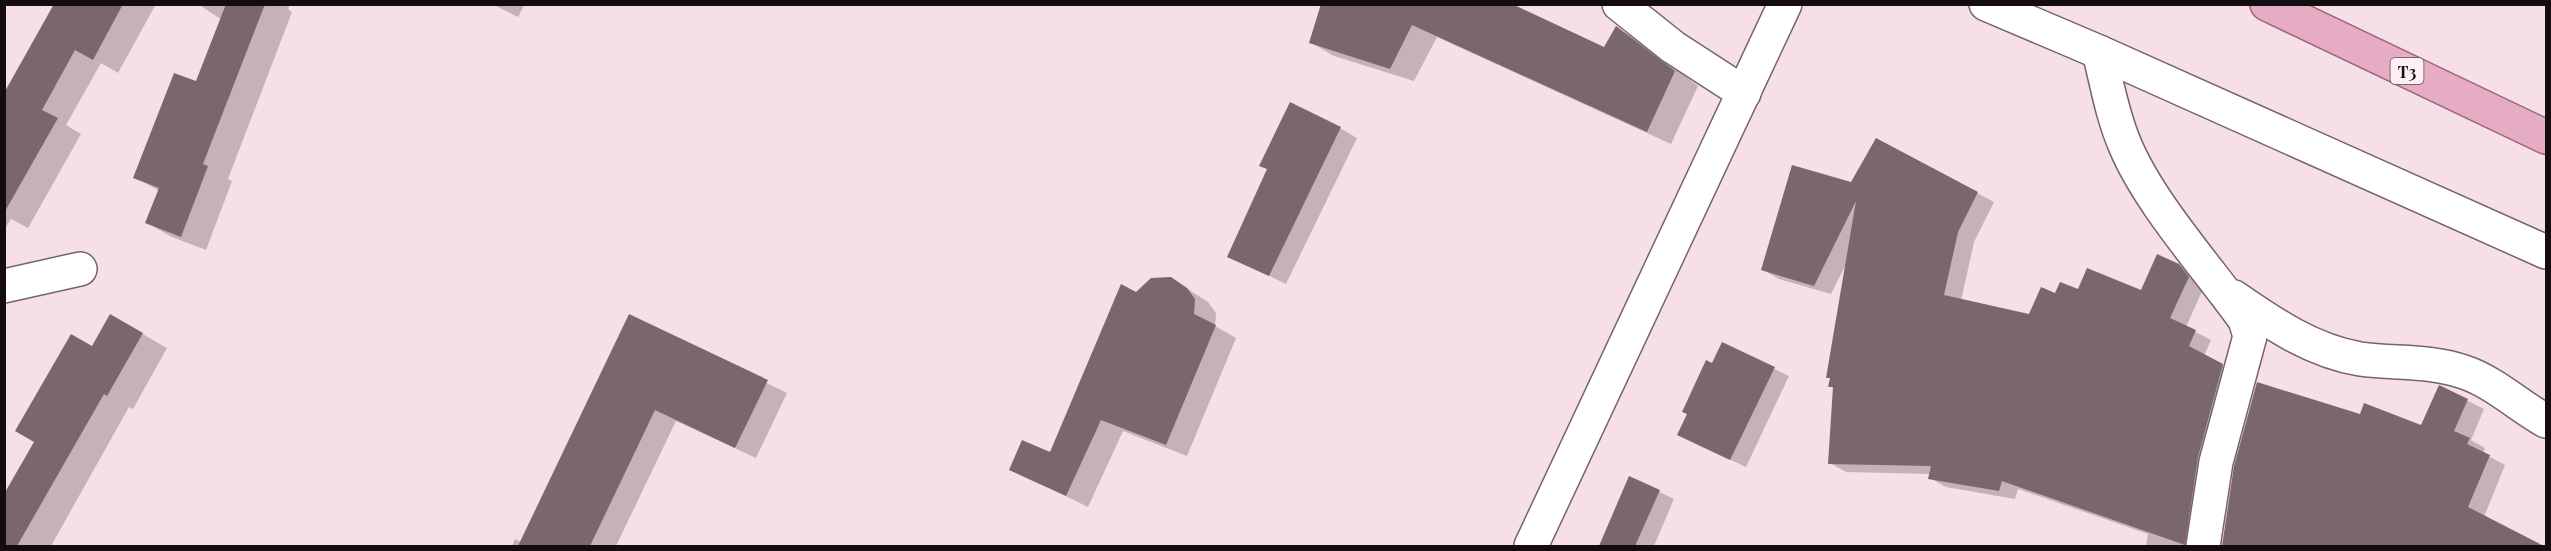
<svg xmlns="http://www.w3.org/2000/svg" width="2551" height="551" font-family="'Playfair Display',serif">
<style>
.shadow{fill:#0003}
.building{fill:#7a666e}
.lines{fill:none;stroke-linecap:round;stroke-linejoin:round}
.minor-casing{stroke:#77636b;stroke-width:36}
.trunk-casing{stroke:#99667b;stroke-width:36}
.minor{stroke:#fff;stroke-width:33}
.trunk{stroke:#e6acc4;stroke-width:33}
.labels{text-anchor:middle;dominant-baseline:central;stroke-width:4.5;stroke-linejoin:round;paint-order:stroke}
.shield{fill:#fdeff4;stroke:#5a5054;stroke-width:1.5}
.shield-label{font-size:16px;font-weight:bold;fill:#140c0f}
</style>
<rect width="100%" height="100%" fill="#f6dfe7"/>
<g class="shadow">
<polygon points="56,4 156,4 118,73 101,63 66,125 81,134 28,228 11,219 4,230 4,96"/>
<polygon points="198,4 290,4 288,9 292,12 228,179 232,181 206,250 172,237 147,223 159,191 135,177 197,83 222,20"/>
<polygon points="492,4 525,4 518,17"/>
<polygon points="1322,4 1605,49 1617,28 1640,41 1698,86 1671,144 1437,37 1414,81 1334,56 1310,42"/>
<polygon points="1340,128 1357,138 1286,284 1228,256"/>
<polygon points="1877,140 1994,202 1974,242 1961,301 2030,316 2055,295 2078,291 2141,292 2178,265 2195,275 2204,287 2186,327 2211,340 2204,356 2239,375 2201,546 2146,546 2148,534 2018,489 2015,499 1946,487 1930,478 1931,474 1846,472 1830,463 1835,389 1830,386 1831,379 1828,377 1847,262 1831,294 1779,279 1763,270 1851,184"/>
<polygon points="1171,278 1208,302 1216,313 1215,326 1236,338 1187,456 1123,431 1088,507 1011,469 1051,454 1136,294"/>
<polygon points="111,316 167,348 133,409 129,407 51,546 4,546 4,497"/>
<polygon points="629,316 787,393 756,458 676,421 616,546 512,546 515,539 521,542"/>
<polygon points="1723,344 1789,376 1746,467 1694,443 1713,365"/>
<polygon points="2440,387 2484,409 2471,440 2485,448 2483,453 2505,465 2484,517 2540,546 2223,546 2236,466 2361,416 2422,427"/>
<polygon points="1630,478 1674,499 1654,546 1600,546"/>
</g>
<g class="building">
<polygon points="54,4 123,4 93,60 75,50 42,110 58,118 4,213 4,93"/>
<polygon points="226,4 265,4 203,164 208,166 181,237 145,223 159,188 133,178 174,73 196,81"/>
<polygon points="1321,4 1512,4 1604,47 1616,26 1675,71 1647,132 1412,25 1390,69 1309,43"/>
<polygon points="1290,102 1341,127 1269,276 1227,257 1267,169 1259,166"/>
<polygon points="1876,138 1978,192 1958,232 1944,295 2029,314 2041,287 2055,293 2060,282 2078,289 2087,268 2141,290 2157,254 2179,264 2189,277 2170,318 2196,330 2189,346 2223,364 2198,457 2185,545 2002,481 1999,491 1928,479 1931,466 1828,464 1833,387 1828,387 1830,378 1826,378 1856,201 1814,286 1761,270 1792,165 1851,182"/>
<polygon points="1171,277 1187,288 1195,299 1194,314 1216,325 1166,445 1101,420 1066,496 1009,470 1022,440 1050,452 1121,284 1136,292 1151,278"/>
<polygon points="110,314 143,333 107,396 104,394 17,546 4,546 4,494 34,442 15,431 71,334 92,346"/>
<polygon points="629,314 768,380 735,448 655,410 590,546 518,546"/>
<polygon points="1722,342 1775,367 1730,460 1677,435 1687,414 1682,412 1706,360 1712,363"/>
<polygon points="2257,382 2360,414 2364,403 2421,425 2439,385 2468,399 2454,431 2470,438 2467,444 2490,455 2468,507 2544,546 2222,546 2234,466"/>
<polygon points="1629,476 1660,490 1635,546 1599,546"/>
</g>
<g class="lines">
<g class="minor-casing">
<g id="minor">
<polyline points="1619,4 1673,47 1744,93"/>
<polyline points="1986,4 2099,52 2546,252"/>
<path d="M2099,52C2107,83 2112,115 2125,145C2149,203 2208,268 2245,320L2250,336L2216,462L2203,546"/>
<polyline points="4,286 80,269"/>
<path d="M2234,297C2273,324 2312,351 2360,359C2396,364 2430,360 2464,372C2494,382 2519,406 2546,421"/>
<polyline points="1531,546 1785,4"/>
</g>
</g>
<g class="trunk-casing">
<polyline id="trunk" points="2267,4 2546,137"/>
</g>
<use href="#minor" class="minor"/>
<use href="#trunk" class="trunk"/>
</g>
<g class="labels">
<rect class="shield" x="2390.5" y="58" width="33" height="26" rx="4.5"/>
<g class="shield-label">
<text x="2407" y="71">T3</text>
</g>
</g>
<rect width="2551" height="551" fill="none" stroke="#140c0f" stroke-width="12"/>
</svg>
